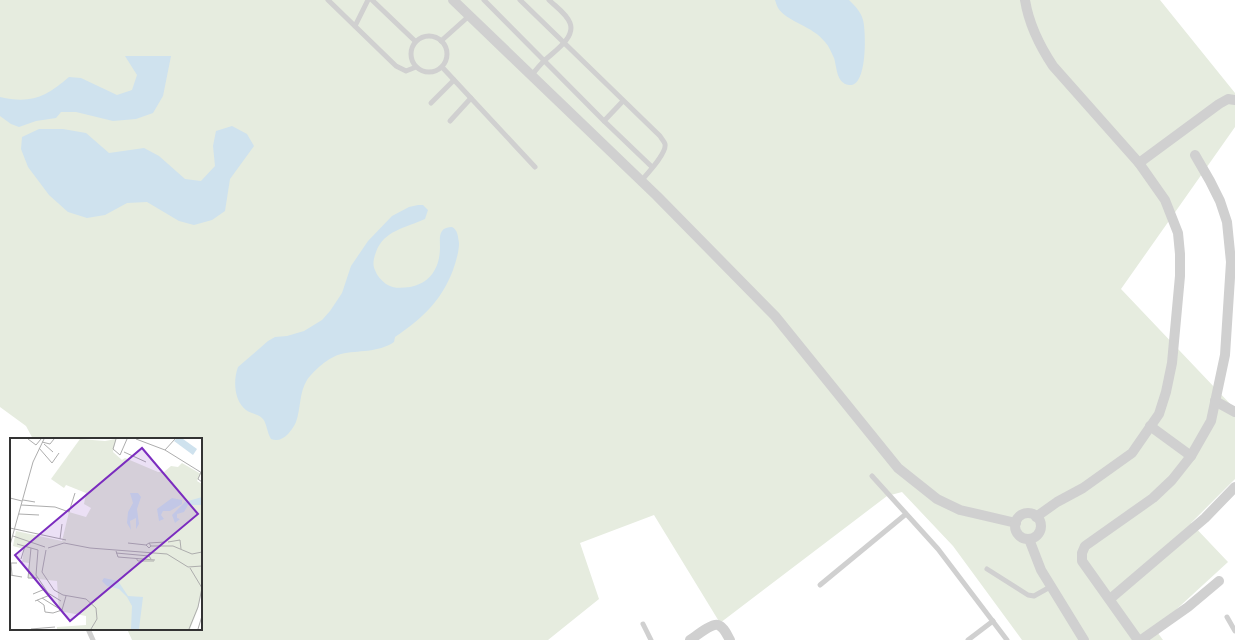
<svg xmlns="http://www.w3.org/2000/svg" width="1235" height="640" font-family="Barlow,sans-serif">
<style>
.green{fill:#e6ecdf}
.water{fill:#cfe2ee}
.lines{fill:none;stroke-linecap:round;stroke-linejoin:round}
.lane{stroke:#d0d0d0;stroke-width:5}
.street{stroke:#d0d0d0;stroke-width:10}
.inset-road{fill:none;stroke:#adadad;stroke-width:1}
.view{fill:#7b2cbf;fill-opacity:0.15;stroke:#7b2cbf;stroke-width:2}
.inset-edge{fill:none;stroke:#333;stroke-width:2}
</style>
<rect width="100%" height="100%" fill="#fff"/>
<polygon class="green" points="0,0 1160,0 1235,93 1235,127 1121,289 1235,409 1235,479 1191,523 1228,562 1155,629 1163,640 1022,640 953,546 902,492 887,496 720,623 654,515 580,543 599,599 548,640 132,640 127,629 201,629 201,439 33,439 26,426 0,407"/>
<g class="water">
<path d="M775,0H849C855,6 861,12 863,20C866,30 868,88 849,85C836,83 837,67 834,58C831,52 829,46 825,42C813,26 787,22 778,8C777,6 776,3 775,0Z"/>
<path d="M125,56H171L163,96L153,113L136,119L113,121L76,112H61L56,118L36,121L19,127L11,124L0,116V97C31,104 46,97 69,77L81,78L117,95L132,90L137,75Z"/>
<polygon points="232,126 247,134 254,146 230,179 225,211 212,220 194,225 179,221 147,202 127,203 105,215 87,218 68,212 49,195 28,167 21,149 22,137 39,129 63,129 86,133 109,153 144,148 159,156 185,179 201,181 215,166 213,146 216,131"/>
<path d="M418,205H423L428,210L425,219C406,228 384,230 376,252C374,258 372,264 375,270C377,276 381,280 386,284C393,289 402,288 410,287C431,283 440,267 440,247C440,242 439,235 442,231C444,228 448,227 452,227C458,230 458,237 459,243C459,251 457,257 455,264C444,299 423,318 395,337L394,342C378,353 358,350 341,354C329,357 314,370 307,380C299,393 301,408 296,422C292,431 282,444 271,439C267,433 267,424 263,419C259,414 251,414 246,410C234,401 233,380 238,367L268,341L275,337L287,336L304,331L322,320L330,311L342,293L351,266L368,241L392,216L409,207Z"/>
</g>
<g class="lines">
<g class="lane">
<polyline points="328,0 396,66 406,71 416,67"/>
<polyline points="372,0 415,41"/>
<polyline points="484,0 604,121 652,167"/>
<path d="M520,0L660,136C661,138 664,141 665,144C667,153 647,174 641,181"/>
<polyline points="355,26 368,0"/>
<circle cx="429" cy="54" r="18"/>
<polyline points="441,41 469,16"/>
<polyline points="442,67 535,167"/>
<path d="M531,76C535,71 539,66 543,62C553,52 576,38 570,23C566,13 556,7 549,0"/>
<polyline points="431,103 454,80"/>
<polyline points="450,121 471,98"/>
<polyline points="604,121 623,101"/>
<polyline points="872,476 938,549 1007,640"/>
<polyline points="987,569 1028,595 1034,596 1050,587"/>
<polyline points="820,585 906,514"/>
<polyline points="1227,617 1235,631"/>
<polyline points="643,624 651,640"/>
<polyline points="88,629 93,640"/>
<polyline points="968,640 993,621"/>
</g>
<g class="street">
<polyline points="453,0 657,196 775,316 898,468 937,499 960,510 1016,523"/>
<path d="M1025,0C1029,25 1039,45 1053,66L1139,163L1165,200L1178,233L1180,254V276L1172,363L1166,392L1159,414L1132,453L1083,488L1057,502L1036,517"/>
<polyline points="1139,163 1219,104 1228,99 1235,100"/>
<polyline points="1215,401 1235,412"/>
<polyline points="1150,426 1191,456"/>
<circle cx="1028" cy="526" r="13"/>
<polyline points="1029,539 1041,570 1084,640"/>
<polyline points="1110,599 1205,518 1235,487"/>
<path d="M690,640C696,636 712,623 718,625C724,627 727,635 730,640"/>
<polyline points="1138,640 1082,561 1082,553 1085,546 1153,498 1172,480 1191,456 1211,421 1225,355 1231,262 1227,222 1220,201 1210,181 1195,155"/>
<polyline points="1141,640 1188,607 1219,581"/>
</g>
</g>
<g transform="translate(10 438)">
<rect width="192" height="192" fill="#fff"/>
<path d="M70,1L95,3L106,1L103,14L112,22L115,20L148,34H154L161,28L168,29L172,25L191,36L187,43L192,46V151L188,171L180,191H47V189L76,187V178L49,173L47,143L18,140L19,125L12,124L14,111L3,108L6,93L52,103L59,74L76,79L81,70L74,66L76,55L56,47L54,50L41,41Z" fill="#e6ecdf"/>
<path d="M166,1H173L187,11L183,17L164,3ZM120,55H128L131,59L127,71L129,86L126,91V80L120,83L121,92L117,85L118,74L123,65ZM192,59V67H178L174,74L167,76V80L170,81L165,85L162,77L175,64ZM162,60L172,62V66L160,73H153L151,77L154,81L149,83L147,71ZM94,140L108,143L118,158L133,159L129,191H121L122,168L117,159L109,151L97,148L92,143Z" fill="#cfe2ee"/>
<path class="inset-road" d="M18,1L26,7L31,1M106,1L103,11L110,17L117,1M126,1L155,12L192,35M32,4L40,6L44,1M34,6L43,14M29,10L42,25L49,15M155,12L165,1M114,14L136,24M191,34L188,41L192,44M0,60L12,63M13,62L25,64M11,67L45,69L59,74L65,55M9,76L29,77M0,90L56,102M3,98L35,109M50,101L52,86M158,104L170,102L171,111M118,105L136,107L139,110L141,108L139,105L136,107M139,105L155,104M7,106L28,112L26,137L38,155L51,163M0,107L23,24L34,1M141,108H163L182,116L192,114M21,110L18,140H27M38,110L54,105L80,110L157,116L178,129L192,128M36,112L32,134L44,152L53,157L76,161L86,170L87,181L81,191M106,113L108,119L145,122M106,115L139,118L141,121M126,120L128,123H144M11,121L15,108M0,137L12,139M2,137L1,125H7M23,156L35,151M32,160L48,170M27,162L34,167L35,174L43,175L52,172L56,158M25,163L40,157M21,191L45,189M179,191L188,169L192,150L180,130M188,191L192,178"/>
<path class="view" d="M132,10L188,76L60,183L5,117Z"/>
<rect width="192" height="192" class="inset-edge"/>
</g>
</svg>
